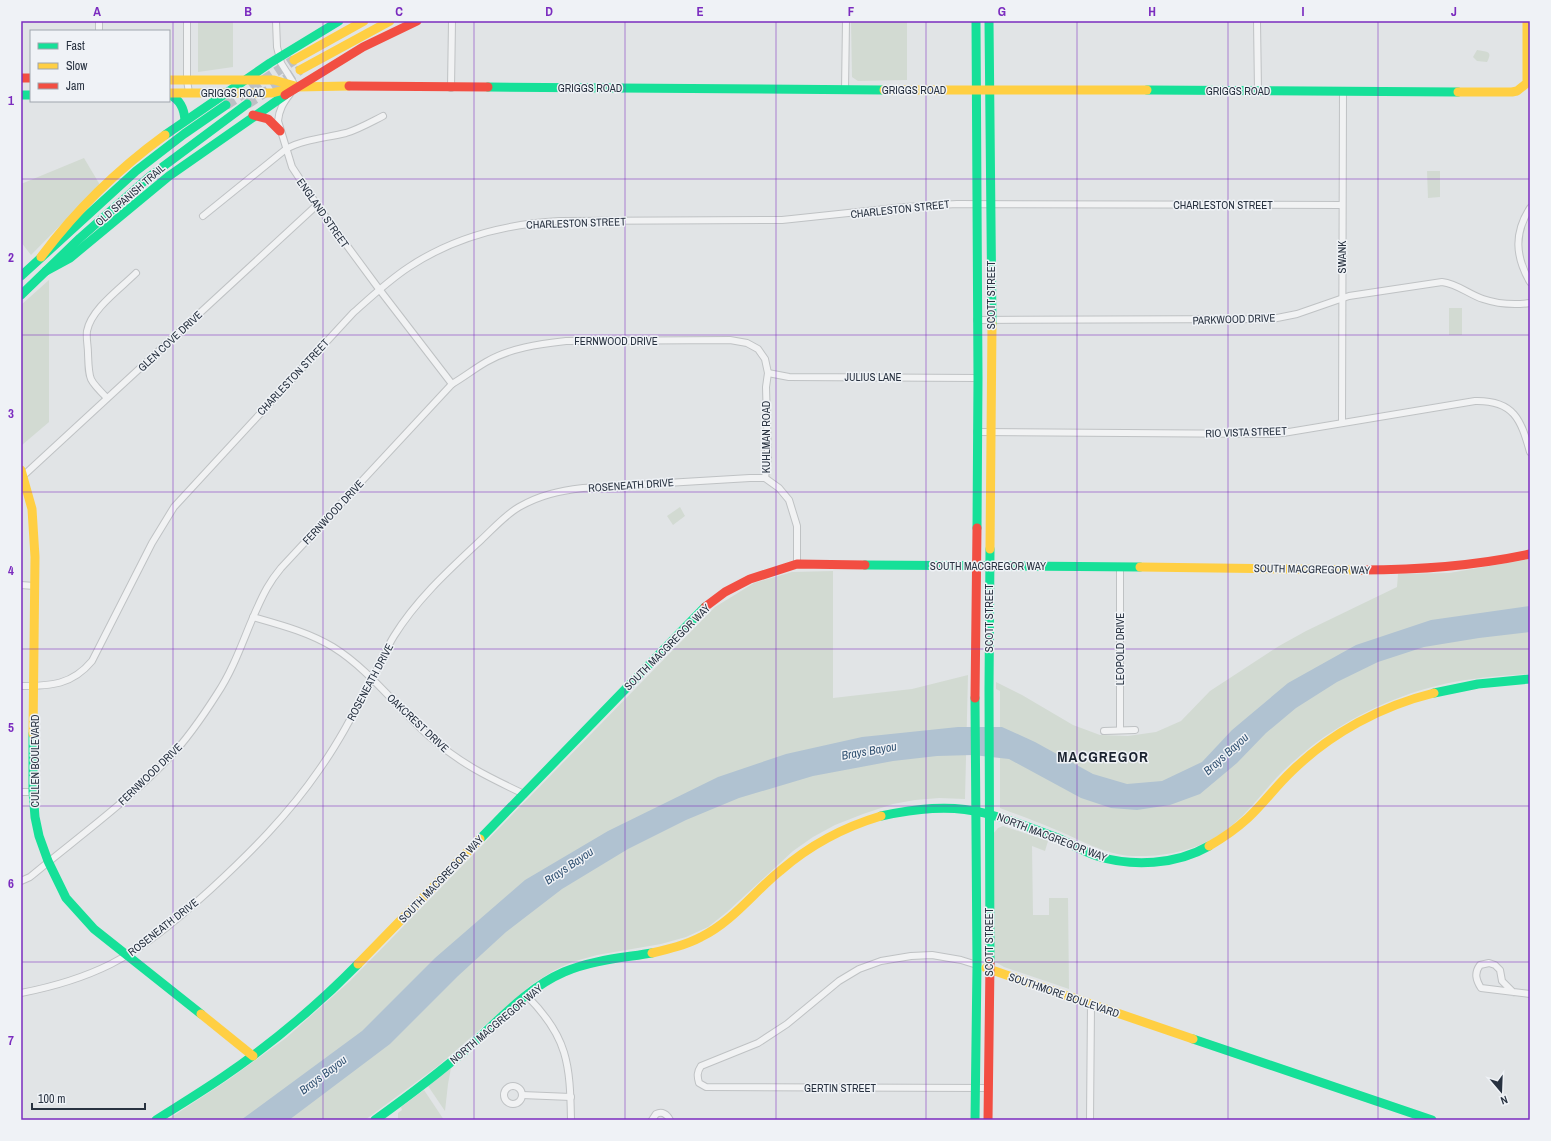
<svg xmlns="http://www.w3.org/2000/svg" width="1551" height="1141" font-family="'Archivo Narrow',sans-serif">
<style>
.green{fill:#d2dad2}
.water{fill:#b0c2d1}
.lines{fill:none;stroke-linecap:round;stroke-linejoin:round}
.primary-tunnel{stroke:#bcc0c5;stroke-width:10;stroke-dasharray:10 5;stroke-linecap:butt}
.street-casing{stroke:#bfc2c4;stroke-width:8}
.street{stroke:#f1f2f3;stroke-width:6}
.fast{stroke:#16e098;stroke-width:9}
.slow{stroke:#ffcf43;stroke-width:9}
.jam{stroke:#f24e42;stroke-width:9}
.grid{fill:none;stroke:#7b2cbf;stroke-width:1;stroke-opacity:0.55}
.labels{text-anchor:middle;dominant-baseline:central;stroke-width:3;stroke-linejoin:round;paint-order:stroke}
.street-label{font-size:11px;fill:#283240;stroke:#eff2f6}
.water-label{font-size:12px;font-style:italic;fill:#335373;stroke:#eff2f6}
.district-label{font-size:15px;font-weight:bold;letter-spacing:1px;fill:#1b2330;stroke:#eff2f6}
.neatline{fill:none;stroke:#7b2cbf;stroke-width:1.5}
.grid-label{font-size:13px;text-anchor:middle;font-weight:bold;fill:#7b2cbf}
</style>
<rect width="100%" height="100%" fill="#e1e4e6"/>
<g class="green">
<polygon points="198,21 233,21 233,67 198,72"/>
<polygon points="851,21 907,21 907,80 858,81 852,77"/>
<path d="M1477,50C1485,52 1494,50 1487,62L1477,61L1473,57Z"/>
<polygon points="84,158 100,185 31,255 21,242 21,184"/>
<polygon points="1427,171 1440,171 1440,197 1428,198"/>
<polygon points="49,280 49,422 22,445 21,305"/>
<rect x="1449" y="308" width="13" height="27"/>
<polygon points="680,507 685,516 673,525 667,516"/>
<path d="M1530,559V674C1511,675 1492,676 1473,679C1425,685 1378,703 1338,728C1318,740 1300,755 1283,771C1263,791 1246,817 1222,833C1196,851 1164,857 1133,856C1105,855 1079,839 1054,829C1036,821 1018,815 1000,808V691L996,689V682L1022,695L1073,725L1100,735L1128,736L1156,732L1181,721L1210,691L1279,646L1306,631L1397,587L1398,574L1449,573Z"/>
<polygon points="833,571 833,698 912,689 968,675 965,799 939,798 915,800 893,804 863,814 835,825 813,837 793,851 727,912 708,927 686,937 661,944 597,955 572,962 553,971 531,985 438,1066 365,1120 167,1120 228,1080 286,1038 350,981 715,607 754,583 792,572"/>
<polygon points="1003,826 1048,841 1045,851 1032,846 1033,915 1049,915 1049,898 1068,898 1069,989 1004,967 994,961 993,834 998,828"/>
<polygon points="451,1068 448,1084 445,1111 428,1086"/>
<polygon points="424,1090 444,1120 398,1120 398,1113 402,1110 401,1107"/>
</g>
<polygon class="water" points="1530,606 1530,632 1479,638 1424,647 1378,662 1337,682 1296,708 1266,733 1237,763 1200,794 1170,805 1137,810 1111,808 1081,798 1009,759 973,755 937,756 893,761 813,776 739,798 686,820 628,849 562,889 506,932 458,976 390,1044 289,1120 241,1120 362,1031 435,958 525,880 608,831 718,777 786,754 862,737 958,727 1002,727 1035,742 1093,774 1127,784 1162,781 1202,762 1232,730 1288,683 1356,645 1431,620"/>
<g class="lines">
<g class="primary-tunnel">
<polyline points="247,104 300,70"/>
<polyline points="226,105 294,60"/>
</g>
<g class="street-casing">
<g id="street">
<polyline points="99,21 99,31"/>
<polyline points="187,21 187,80 189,93"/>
<polyline points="276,21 277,47 281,63 296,87"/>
<polyline points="1257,21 1258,91"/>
<polyline points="451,88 452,21"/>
<polyline points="845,90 846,21"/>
<path d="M290,94C283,103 279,110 278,121L292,167L317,205L379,289L452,384"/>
<path d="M1530,208C1514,233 1515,256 1530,282"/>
<path d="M203,216L286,149C304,139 326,138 346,133C359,129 371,122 383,116"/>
<path d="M977,320L1272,319L1297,314L1349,296L1442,282C1458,284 1468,294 1483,299C1498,304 1515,305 1530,303"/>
<polyline points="768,373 789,377 978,378"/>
<path d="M107,398C88,379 89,380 88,353C88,346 86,338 87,331C91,309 121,288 136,273"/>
<polyline points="1342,423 1343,91"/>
<path d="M977,432L1269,434L1283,433L1475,401C1514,400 1521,420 1530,452"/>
<polyline points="23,476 317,205"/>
<polyline points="765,478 779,488 789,500 797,526 797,564"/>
<polyline points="21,585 34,586"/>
<path d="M253,617C281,625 308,632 333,647C370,670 397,708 430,737C461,764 488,777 524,794"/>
<path d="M21,686C51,686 72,685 92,661L152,543L174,507L353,313C371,297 389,280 409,267C454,237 507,224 559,221L782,220L905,207L957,204L1342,205"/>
<polyline points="1120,730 1120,567"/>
<polyline points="1104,731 1135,730"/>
<polyline points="21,792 33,792"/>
<path d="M21,881L30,877C77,838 127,802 170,757C188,738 203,716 217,694C239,661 248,622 267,588C271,581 276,574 281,568L452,384C464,377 474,369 486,362C510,348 539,344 566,341L730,340L747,343L758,349L765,359L768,373L766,387L768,457L765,478"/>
<path d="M977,965L961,960L932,955L911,956L881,961L859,969L839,981L787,1024L758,1043L701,1066C697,1072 697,1076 699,1083L706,1087L988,1088"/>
<path d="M1513,992L1502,981L1500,970L1495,965L1489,963L1480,965C1474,973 1476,980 1481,988L1530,994"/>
<path d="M21,993C52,987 83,978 111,964C148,945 180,917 211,889C251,852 288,815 319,770C341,739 358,705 376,671C382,660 387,647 394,636C417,599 449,570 481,540C493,529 505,515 519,507C540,495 559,491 583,488L750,478H765"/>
<path d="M527,996C568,1037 570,1064 571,1120"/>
<circle cx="513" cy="1095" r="9"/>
<polyline points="522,1095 571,1097"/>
<path d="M652,1120L656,1114C662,1111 667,1114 670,1120"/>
<polyline points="1090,1120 1091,1005"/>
</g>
</g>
<use href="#street" class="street"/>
<g class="fast">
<polyline points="976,21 978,378 977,528"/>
<polyline points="989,21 992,324"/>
<polyline points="488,87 884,90"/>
<polyline points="1147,90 1458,92"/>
<path d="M169,94C180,100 184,108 185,120"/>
<polyline points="21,95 31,95"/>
<polyline points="165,135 270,63 339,21"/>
<polyline points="46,271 70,258 169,176 285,95"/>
<polyline points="21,276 136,171 184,134 226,105"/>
<polyline points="21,295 80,238 149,177 247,104"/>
<polyline points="865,565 1140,567"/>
<polyline points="1434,693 1478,684 1530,679"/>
<polyline points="33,734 33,792 35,817 39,836 48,861 66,898 94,929 201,1014"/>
<path d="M881,816C914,809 950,804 984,813C1008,819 1032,828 1055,837C1069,843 1082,851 1097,856C1132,867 1176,865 1209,846"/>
<polyline points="480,839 705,607"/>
<polyline points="990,963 989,689 990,549"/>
<polyline points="1193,1039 1432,1120"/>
<path d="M156,1120C178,1106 201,1092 223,1077C271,1044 317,1006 358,964"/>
<path d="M375,1120C407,1097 439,1073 469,1047C498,1021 527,988 564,972C592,960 622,958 652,953"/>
<polyline points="975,1120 977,965 975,698"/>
</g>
<g class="slow">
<polyline points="294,60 364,21"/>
<polyline points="300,70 390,21"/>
<polyline points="169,80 274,80 295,86"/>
<polyline points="884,90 1147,90"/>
<polyline points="1458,92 1512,92 1517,91 1527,83 1527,21"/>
<polyline points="169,93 272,93 296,87 349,86"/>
<path d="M41,257C76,210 117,170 165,135"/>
<polyline points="21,470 32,509 35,557 33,734"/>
<polyline points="990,549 992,324"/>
<polyline points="1140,567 1361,570"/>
<path d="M1209,846C1223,838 1236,829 1248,818C1264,803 1276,786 1292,771C1331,733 1381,706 1434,693"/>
<path d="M652,953C669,949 686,945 701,937C732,922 754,892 780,871C810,845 844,827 881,816"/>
<polyline points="358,964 480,839"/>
<polyline points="986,968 1193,1039"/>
<polyline points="201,1014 253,1056"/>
</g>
<g class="jam">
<polyline points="21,78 31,78"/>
<polyline points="349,86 488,87"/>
<polyline points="285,95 363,47 417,21"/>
<polyline points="253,115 268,119 280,131"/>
<path d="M1361,570C1417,570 1474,566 1530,554"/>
<polyline points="705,607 725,592 750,579 797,564 865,565"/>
<polyline points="975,698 977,528"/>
<polyline points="988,1120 990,963"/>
</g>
</g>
<path class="grid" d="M173,21V1120M323,21V1120M474,21V1120M625,21V1120M776,21V1120M926,21V1120M1077,21V1120M1228,21V1120M1378,21V1120M21,179H1530M21,335H1530M21,492H1530M21,649H1530M21,806H1530M21,962H1530"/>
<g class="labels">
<g class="street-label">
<text x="590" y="88">GRIGGS ROAD</text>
<text x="914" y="90">GRIGGS ROAD</text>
<text x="1238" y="91">GRIGGS ROAD</text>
<text x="233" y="93">GRIGGS ROAD</text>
<text transform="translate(130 195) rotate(-41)">OLD SPANISH TRAIL</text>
<text x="1223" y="205">CHARLESTON STREET</text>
<text transform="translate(900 209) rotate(-6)">CHARLESTON STREET</text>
<text transform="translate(323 213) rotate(55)">ENGLAND STREET</text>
<text transform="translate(576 223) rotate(-2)">CHARLESTON STREET</text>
<text transform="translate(1342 257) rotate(-90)">SWANK</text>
<text transform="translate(991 295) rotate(-90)">SCOTT STREET</text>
<text transform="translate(1234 319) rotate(-2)">PARKWOOD DRIVE</text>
<text transform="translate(170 341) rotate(-43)">GLEN COVE DRIVE</text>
<text x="616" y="341">FERNWOOD DRIVE</text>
<text transform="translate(293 377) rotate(-47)">CHARLESTON STREET</text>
<text x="873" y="377">JULIUS LANE</text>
<text transform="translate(1246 432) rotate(-2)">RIO VISTA STREET</text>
<text transform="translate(766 437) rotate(-90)">KUHLMAN ROAD</text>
<text transform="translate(631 485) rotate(-4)">ROSENEATH DRIVE</text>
<text transform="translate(333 512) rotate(-47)">FERNWOOD DRIVE</text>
<text x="988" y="566">SOUTH MACGREGOR WAY</text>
<text transform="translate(1312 569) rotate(1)">SOUTH MACGREGOR WAY</text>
<text transform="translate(989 618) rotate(-90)">SCOTT STREET</text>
<text transform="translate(667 647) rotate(-45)">SOUTH MACGREGOR WAY</text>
<text transform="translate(1120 649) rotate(-90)">LEOPOLD DRIVE</text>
<text transform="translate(370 682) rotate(-62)">ROSENEATH DRIVE</text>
<text transform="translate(418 723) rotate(43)">OAKCREST DRIVE</text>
<text transform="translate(35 761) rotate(-90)">CULLEN BOULEVARD</text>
<text transform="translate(150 774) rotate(-44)">FERNWOOD DRIVE</text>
<text transform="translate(1052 837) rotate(21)">NORTH MACGREGOR WAY</text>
<text transform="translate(441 879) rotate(-46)">SOUTH MACGREGOR WAY</text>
<text transform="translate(163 927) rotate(-38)">ROSENEATH DRIVE</text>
<text transform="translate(989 942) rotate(-90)">SCOTT STREET</text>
<text transform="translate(1064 995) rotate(19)">SOUTHMORE BOULEVARD</text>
<text transform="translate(496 1024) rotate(-40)">NORTH MACGREGOR WAY</text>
<text x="840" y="1088">GERTIN STREET</text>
</g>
<g class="water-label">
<text transform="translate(869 751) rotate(-10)">Brays Bayou</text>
<text transform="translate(1226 754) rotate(-42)">Brays Bayou</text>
<text transform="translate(569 866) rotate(-34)">Brays Bayou</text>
<text transform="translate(323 1075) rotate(-37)">Brays Bayou</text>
</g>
<g class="district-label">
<text x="1103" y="756">MACGREGOR</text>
</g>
</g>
<rect width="1551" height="1141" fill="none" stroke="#eff2f6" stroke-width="44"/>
<rect x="30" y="30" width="140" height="72" fill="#eff2f6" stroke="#9fa5ad"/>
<rect x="38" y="43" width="20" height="6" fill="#16e098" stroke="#9fa5ad"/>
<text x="66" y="50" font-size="12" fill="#283240">Fast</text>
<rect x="38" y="63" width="20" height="6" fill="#ffcf43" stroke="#9fa5ad"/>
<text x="66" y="70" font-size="12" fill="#283240">Slow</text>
<rect x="38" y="83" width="20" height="6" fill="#f24e42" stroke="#9fa5ad"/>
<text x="66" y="90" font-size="12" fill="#283240">Jam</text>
<g transform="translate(1501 1091) rotate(161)" stroke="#eff2f6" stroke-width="3" paint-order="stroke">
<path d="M0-3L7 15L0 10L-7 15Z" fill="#283240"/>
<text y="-6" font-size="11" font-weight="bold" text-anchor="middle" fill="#283240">N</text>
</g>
<path d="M32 1103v6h113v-6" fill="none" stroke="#283240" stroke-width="2"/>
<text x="38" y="1103" font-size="12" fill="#283240" stroke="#eff2f6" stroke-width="3" paint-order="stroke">100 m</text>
<rect x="22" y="22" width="1507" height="1097" class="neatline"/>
<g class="grid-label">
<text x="97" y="16">A</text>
<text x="248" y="16">B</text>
<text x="399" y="16">C</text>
<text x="549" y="16">D</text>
<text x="700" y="16">E</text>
<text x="851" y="16">F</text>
<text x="1002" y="16">G</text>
<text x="1152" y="16">H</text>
<text x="1303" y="16">I</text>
<text x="1454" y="16">J</text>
<text x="11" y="105">1</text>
<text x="11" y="262">2</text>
<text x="11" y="418">3</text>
<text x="11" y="575">4</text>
<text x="11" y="732">5</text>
<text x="11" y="888">6</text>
<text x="11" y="1045">7</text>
</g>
</svg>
